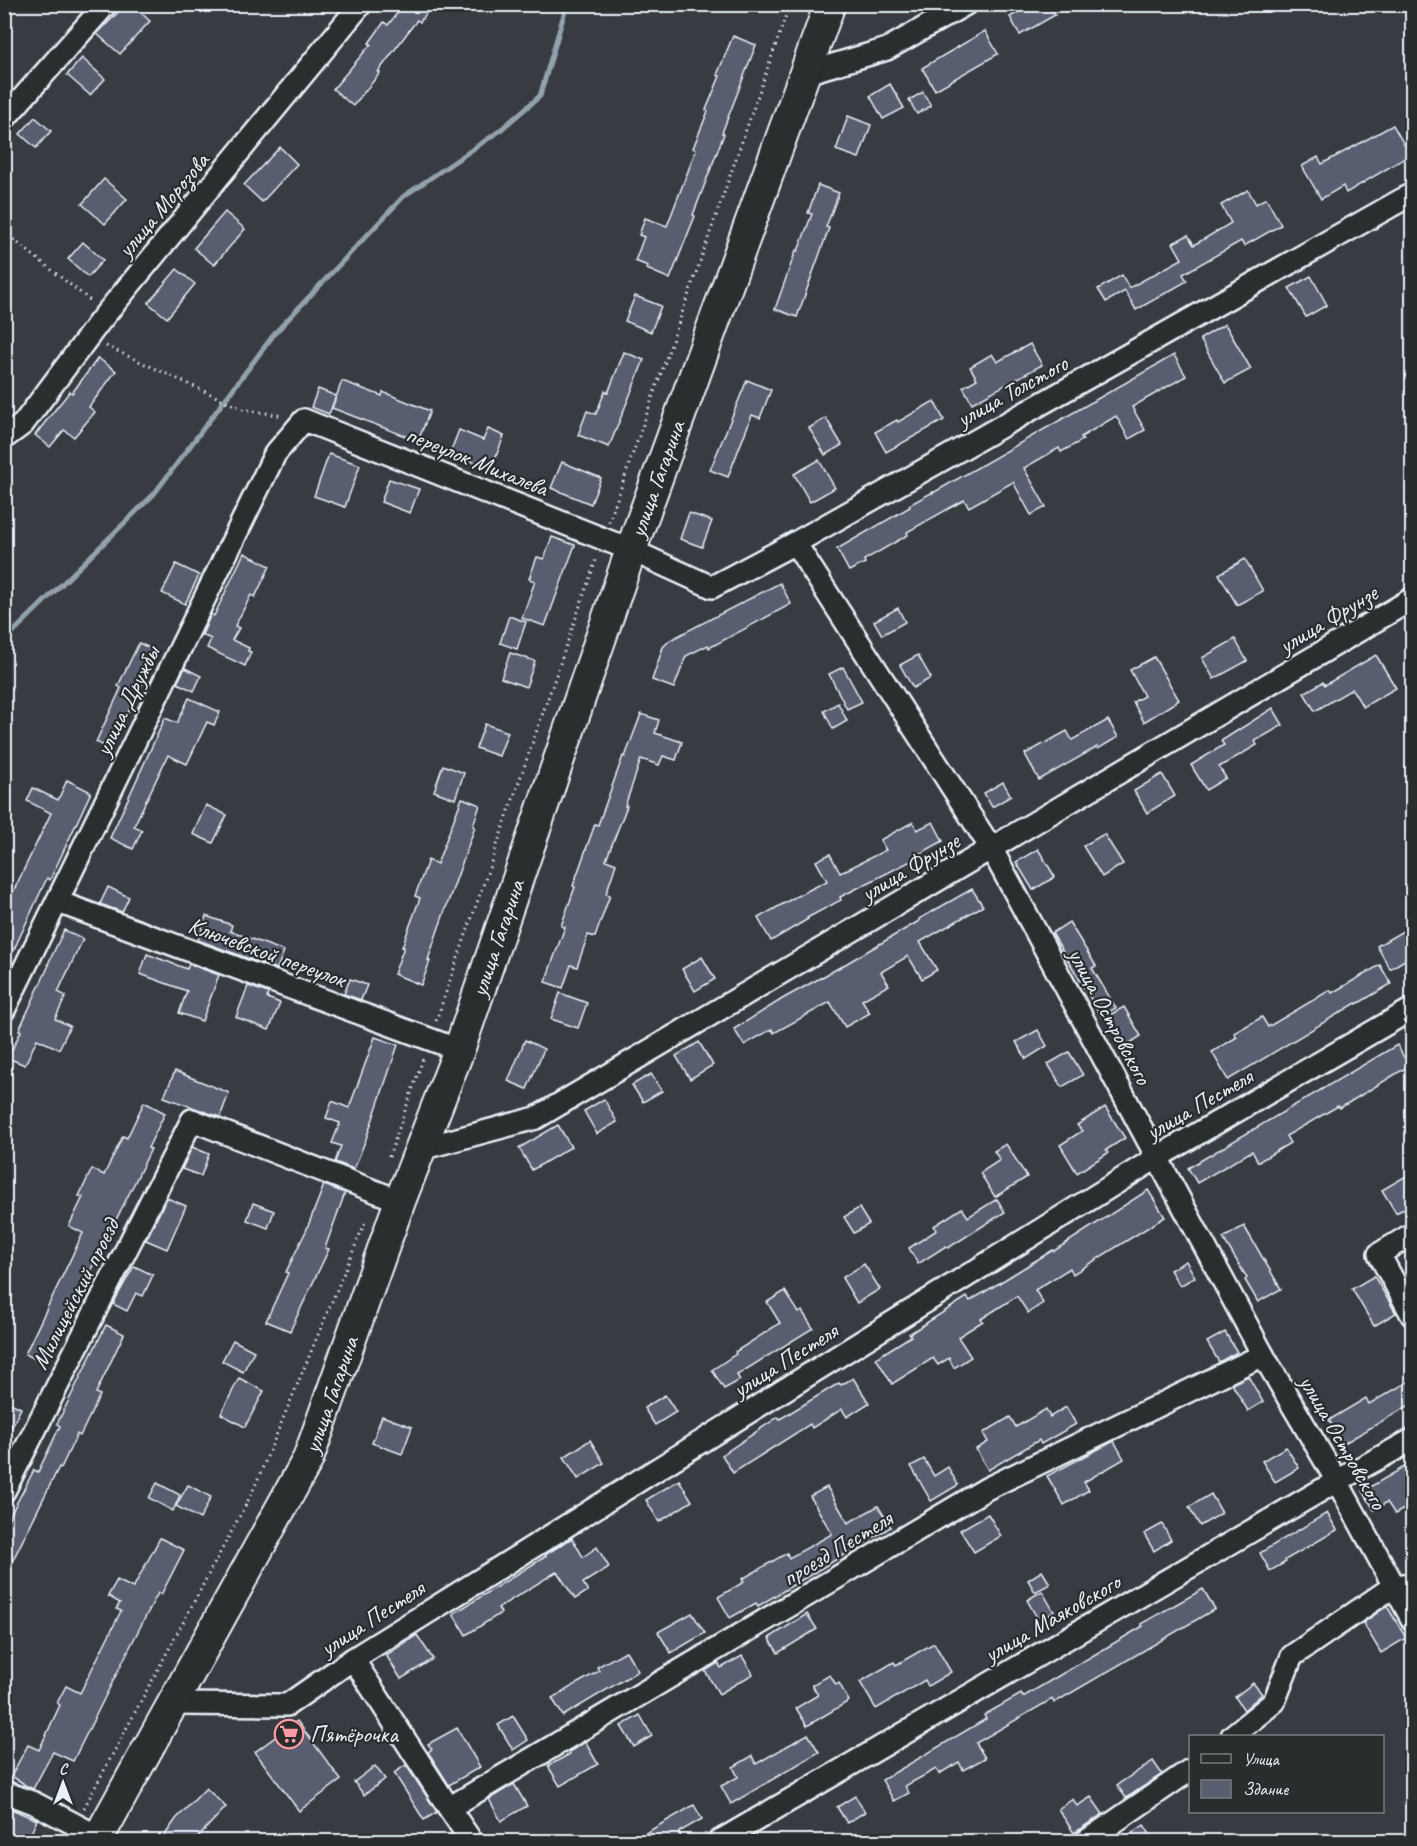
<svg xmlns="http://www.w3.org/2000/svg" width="1417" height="1846" font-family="Caveat,sans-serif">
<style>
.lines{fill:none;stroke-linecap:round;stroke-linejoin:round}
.stream{stroke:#92a1ac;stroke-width:5}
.building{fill:#585d6f;stroke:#e8f1f8;stroke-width:1.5}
.street-casing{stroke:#e8f1f8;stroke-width:26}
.secondary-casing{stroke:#e8f1f8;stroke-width:34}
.path{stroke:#e8f1f8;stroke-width:3;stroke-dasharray:1.5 4.5;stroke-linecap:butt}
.street{stroke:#2a2d2e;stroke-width:21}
.secondary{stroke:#2a2d2e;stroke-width:30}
.labels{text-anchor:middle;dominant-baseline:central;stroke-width:4.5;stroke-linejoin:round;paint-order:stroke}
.street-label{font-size:24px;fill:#e8f1f8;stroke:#2a2d2e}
.poi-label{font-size:24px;fill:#e8f1f8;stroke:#2a2d2e;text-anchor:start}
</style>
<rect width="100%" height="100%" fill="#383b42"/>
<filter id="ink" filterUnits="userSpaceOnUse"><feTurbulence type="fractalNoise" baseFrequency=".0167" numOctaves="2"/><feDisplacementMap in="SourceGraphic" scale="12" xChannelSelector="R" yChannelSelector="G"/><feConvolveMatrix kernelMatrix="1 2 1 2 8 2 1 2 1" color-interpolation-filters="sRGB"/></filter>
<g filter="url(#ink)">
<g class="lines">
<polyline class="stream" points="4,636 11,634 154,494 275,333 404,196 498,132 540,96 567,4"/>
</g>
<g class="building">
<polygon points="126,4 131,4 150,21 120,54 97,34"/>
<polygon points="396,4 433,4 420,22 417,20 378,72 380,73 353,106 333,89 371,44 369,43 384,22 388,25 401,8"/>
<polygon points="1032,4 1049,4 1055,15 1020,35 1010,17"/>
<polygon points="985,31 998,54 935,90 922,68"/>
<polygon points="733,36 756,45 722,133 724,134 693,215 695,216 670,279 647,269 648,266 635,261 644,237 639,235 645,218 667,226 696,150 693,148 708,111 706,110 720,76 717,75"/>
<polygon points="82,58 105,79 90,95 67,75"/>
<polygon points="890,84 904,108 883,119 870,96"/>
<polygon points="923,92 931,106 917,114 909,100"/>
<polygon points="848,116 871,125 859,158 836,150"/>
<polygon points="35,117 51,131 36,148 20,134"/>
<polygon points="1393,125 1410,155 1346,193 1343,186 1321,199 1302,166 1318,157 1322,164"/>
<polygon points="280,147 297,164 262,202 244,185"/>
<polygon points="104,179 127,199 105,224 82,204"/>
<polygon points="818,185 839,193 826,227 829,228 797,317 775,309 796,250 798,251 812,214 808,213"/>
<polygon points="1248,190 1256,204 1266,198 1281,225 1244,246 1241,241 1183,274 1187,281 1136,310 1125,291 1106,302 1098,289 1122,275 1129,288 1182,259 1173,243 1188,235 1194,245 1231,223 1221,205"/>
<polygon points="225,212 245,229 214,265 194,248"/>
<polygon points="83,242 103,260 88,277 68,259"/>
<polygon points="177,269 195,284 167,318 148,303"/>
<polygon points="1311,276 1327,305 1306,317 1289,288"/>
<polygon points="635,296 661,306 651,332 625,321"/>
<polygon points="1225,324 1251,369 1225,383 1200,339"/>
<polygon points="1030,344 1042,365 972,403 963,387 977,379 970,367 992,354 997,362"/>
<polygon points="624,352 644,360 609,447 578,435 587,411 596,414 605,391 608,393"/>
<polygon points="1174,355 1186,376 1132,407 1145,430 1129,439 1116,416 1081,437 1083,440 1061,452 1059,448 1024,468 1046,507 1031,515 1013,482 969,507 964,500 907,532 908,535 864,560 865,563 849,571 837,549 910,507 909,505 933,492 933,493"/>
<polygon points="98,358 116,371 89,407 95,412 74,437 64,430 50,447 35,435 70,391 72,393"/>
<polygon points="747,380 771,390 760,418 752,415 728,477 710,470"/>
<polygon points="342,381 382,396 383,392 430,411 418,441 332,408"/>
<polygon points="318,389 336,396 329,414 311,407"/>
<polygon points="934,401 944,420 886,452 875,432 897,420 898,422"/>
<polygon points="826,418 842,445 825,455 809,428"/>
<polygon points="488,429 504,436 491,469 450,453 459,430 483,440"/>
<polygon points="329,454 360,465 345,507 314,496"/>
<polygon points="819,460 835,488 810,502 794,474"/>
<polygon points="562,462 601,478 591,504 551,488"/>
<polygon points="389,479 419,489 410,513 381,502"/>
<polygon points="689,513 712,521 702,547 680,539"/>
<polygon points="552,537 575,545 545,626 522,618 535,581 529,579 537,557 544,559"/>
<polygon points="244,553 270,566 255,597 251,595 235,626 239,628 232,640 249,648 248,651 251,652 245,666 207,648 211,639 202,635 211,614 214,616"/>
<polygon points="1245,559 1263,591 1237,605 1219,574"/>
<polygon points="176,564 199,575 185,604 162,593"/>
<polygon points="780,583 791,604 709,648 708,645 686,656 674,688 652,680 663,647 670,640"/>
<polygon points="898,608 905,622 882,635 874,621"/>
<polygon points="509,616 526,622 517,649 500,643"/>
<polygon points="1235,639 1247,661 1214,679 1202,658"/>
<polygon points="139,643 158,652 110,749 96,742 121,688 118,686"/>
<polygon points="510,653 535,661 526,687 501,678"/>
<polygon points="918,655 931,678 913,688 900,665"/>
<polygon points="1376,655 1396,688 1363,707 1352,689 1315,711 1304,693 1323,682 1325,685"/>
<polygon points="1154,657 1179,700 1144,722 1133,702 1144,696 1130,670"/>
<polygon points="843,667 862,702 847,709 829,674"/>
<polygon points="185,668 201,676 194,691 177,683"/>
<polygon points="189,698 220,712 214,725 207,722 187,764 168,755 134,826 142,830 133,849 110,838 165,718 177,723"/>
<polygon points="838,703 847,721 833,729 824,711"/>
<polygon points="1273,708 1283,725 1255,741 1257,745 1219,767 1226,778 1206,790 1191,765 1224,745 1221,741"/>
<polygon points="641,714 659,720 655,733 682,742 676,760 663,756 659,765 641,759 625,806 627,806 606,860 616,864 606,894 610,895 595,937 588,935 577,967 571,965 563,988 545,982 565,927 561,926 575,887 573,886 595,824 598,825 623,756 625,757"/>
<polygon points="1108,720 1118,737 1098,749 1097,747 1039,780 1025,754 1067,731 1072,740"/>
<polygon points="485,724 508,732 499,756 476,748"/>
<polygon points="443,765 464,773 455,799 434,791"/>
<polygon points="1162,774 1175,796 1147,813 1134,791"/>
<polygon points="67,780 91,792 50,880 47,878 4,971 4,922 10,910 4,908 4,888 13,892 51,813 27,801 33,788 58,800"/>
<polygon points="1003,782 1011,796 992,807 984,793"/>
<polygon points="462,798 480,805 473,826 475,827 438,930 428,960 430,961 421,985 394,974 404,947 402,947 420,898 415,896 428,860 437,864"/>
<polygon points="206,805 227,815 213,843 193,834"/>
<polygon points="913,822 917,830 933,822 943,841 914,857 915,859 840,897 841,900 807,918 808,919 771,941 758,918 795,897 827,881 816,861 830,854 840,873 886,850 880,840"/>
<polygon points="1104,834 1123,864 1102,877 1083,846"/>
<polygon points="1038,849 1055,877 1033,890 1016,862"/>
<polygon points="108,887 129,897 122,912 100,904"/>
<polygon points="972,889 983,906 920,942 937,970 922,979 908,956 881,972 889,985 862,1000 870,1013 845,1027 830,1002 774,1033 772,1029 744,1045 734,1029 784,998 842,966 919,921 919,919"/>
<polygon points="206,916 232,925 230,931 284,951 277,969 198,940"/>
<polygon points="1069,922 1096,966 1092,968 1116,1008 1101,1016 1052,933"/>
<polygon points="1413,925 1413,955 1390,969 1377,946"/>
<polygon points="64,930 83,939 58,992 66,996 55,1019 70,1026 59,1049 37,1039 25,1065 8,1058 21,1031 19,1030 49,965 48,964"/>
<polygon points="147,954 187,969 189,964 219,975 202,1021 179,1013 187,991 140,974"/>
<polygon points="702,957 715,979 695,991 682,969"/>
<polygon points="1380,965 1391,984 1357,1004 1356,1003 1228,1080 1212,1052 1237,1037 1234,1033 1262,1017 1268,1027 1330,990 1332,993"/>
<polygon points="350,979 367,985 361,1000 344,994"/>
<polygon points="248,986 268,993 267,998 280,1003 269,1030 236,1017"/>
<polygon points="560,993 587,1003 578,1028 551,1019"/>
<polygon points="1124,1007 1141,1036 1124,1047 1106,1017"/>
<polygon points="1038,1030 1047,1046 1026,1059 1016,1042"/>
<polygon points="375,1037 398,1045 366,1139 354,1169 335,1162 341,1146 332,1143 340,1123 326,1118 332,1101 349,1108"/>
<polygon points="525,1040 544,1049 527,1089 508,1081"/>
<polygon points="699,1042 713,1065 690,1079 676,1056"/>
<polygon points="1397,1045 1409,1066 1340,1108 1338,1106 1286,1136 1290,1143 1258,1162 1252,1151 1197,1183 1188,1168"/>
<polygon points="1069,1052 1083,1075 1062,1087 1048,1064"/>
<polygon points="175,1071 229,1093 220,1117 164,1097"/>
<polygon points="651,1074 662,1091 643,1102 632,1085"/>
<polygon points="604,1099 617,1122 597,1134 584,1111"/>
<polygon points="144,1102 165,1113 148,1148 151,1149 132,1188 44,1363 25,1354 83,1233 69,1226 83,1197 79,1196 92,1169 104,1175 123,1136 127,1138"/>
<polygon points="1105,1107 1125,1138 1106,1150 1108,1153 1077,1173 1060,1145 1082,1131 1077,1125"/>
<polygon points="558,1125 571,1147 532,1170 519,1148"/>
<polygon points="1006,1144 1027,1177 995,1197 980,1173 1000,1160 994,1151"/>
<polygon points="192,1147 209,1154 201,1176 182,1169"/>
<polygon points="1413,1172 1413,1204 1396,1213 1382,1190"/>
<polygon points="324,1185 345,1193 325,1248 329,1249 290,1331 266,1321 288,1273 286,1272 306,1231"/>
<polygon points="1148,1190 1165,1217 1073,1274 1070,1268 1035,1290 1043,1303 1028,1313 1017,1296 981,1319 983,1321 958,1337 971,1357 954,1368 949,1358 938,1365 933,1358 892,1384 876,1358 911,1336 909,1334 967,1297 970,1301 1022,1269 1053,1250 1054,1251"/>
<polygon points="167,1198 186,1206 167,1249 146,1240"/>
<polygon points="997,1199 1005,1212 948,1248 946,1246 918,1264 909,1248 937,1230 934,1226 962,1208 968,1217"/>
<polygon points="253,1203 274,1211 268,1228 247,1220"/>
<polygon points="859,1208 869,1224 854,1233 844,1217"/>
<polygon points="1244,1226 1281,1289 1258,1302 1245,1280 1247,1278 1223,1238"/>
<polygon points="1186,1261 1195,1277 1180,1286 1170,1270"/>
<polygon points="864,1264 880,1289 857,1303 842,1278"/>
<polygon points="134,1266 153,1275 143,1296 136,1293 127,1311 113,1304"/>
<polygon points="1374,1276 1396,1313 1374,1326 1352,1289"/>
<polygon points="785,1291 799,1313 802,1311 813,1328 737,1375 740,1380 724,1389 712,1370 736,1354 735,1352 780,1323 767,1302"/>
<polygon points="106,1325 124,1334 96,1393 100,1395 80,1436 77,1434 61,1468 59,1467 4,1578 4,1527 34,1470 38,1472 60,1426 57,1424"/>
<polygon points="1225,1332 1237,1352 1219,1362 1207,1342"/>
<polygon points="233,1340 254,1351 243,1372 222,1361"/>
<polygon points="1248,1376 1263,1402 1248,1411 1232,1384"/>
<polygon points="239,1378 264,1391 245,1427 221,1414"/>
<polygon points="853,1378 869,1403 847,1417 842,1409 812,1428 810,1424 733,1473 722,1455 778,1417 780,1419 839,1383 841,1385"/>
<polygon points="1413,1379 1413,1403 1343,1444 1329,1420 1366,1398 1369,1404"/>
<polygon points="665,1395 676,1412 655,1425 644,1408"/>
<polygon points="4,1400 21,1408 4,1443"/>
<polygon points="1066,1407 1076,1424 1041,1444 1039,1440 988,1470 976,1449 988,1442 983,1433 1010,1417 1016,1427 1046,1409 1050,1417"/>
<polygon points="382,1416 412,1427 402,1454 372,1443"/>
<polygon points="590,1440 604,1463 578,1479 564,1457"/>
<polygon points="1114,1441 1124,1459 1084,1482 1089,1490 1064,1505 1047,1476"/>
<polygon points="1286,1447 1299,1468 1275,1482 1262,1461"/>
<polygon points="924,1459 934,1476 948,1467 958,1485 931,1501 911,1466"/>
<polygon points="1406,1466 1413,1477 1413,1504 1395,1514 1387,1502 1374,1510 1363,1491"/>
<polygon points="679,1480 692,1501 659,1522 646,1500"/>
<polygon points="157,1483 180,1495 173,1511 149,1498"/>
<polygon points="188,1485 211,1497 200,1519 176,1506"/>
<polygon points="827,1487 848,1523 878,1506 891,1527 758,1606 756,1603 730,1618 718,1597 744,1582 742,1579 787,1553 789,1558 832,1534 810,1496"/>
<polygon points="1211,1494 1222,1513 1200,1526 1189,1507"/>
<polygon points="1327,1513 1337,1530 1285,1560 1286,1562 1270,1571 1260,1553"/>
<polygon points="988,1514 1001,1536 974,1552 960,1530"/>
<polygon points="1162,1524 1171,1540 1154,1551 1144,1534"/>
<polygon points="160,1538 184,1550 161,1595 158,1593 132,1643 73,1761 53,1752 33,1789 23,1784 23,1783 11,1776 28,1745 39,1750 60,1705 57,1703 66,1686 80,1693 121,1611 116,1609 120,1603 108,1596 117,1580 133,1588"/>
<polygon points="572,1538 583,1557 597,1547 609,1567 583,1583 588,1591 575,1599 558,1573 556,1572 498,1608 501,1613 466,1635 453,1614 546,1556 545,1555"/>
<polygon points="1042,1571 1050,1584 1035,1592 1028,1580"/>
<polygon points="1203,1589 1215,1609 1054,1703 1052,1699 976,1743 985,1758 963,1770 959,1762 939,1774 936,1769 905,1786 909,1793 894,1801 882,1780 986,1719 984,1715 1021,1694 1023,1697 1143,1626 1141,1624"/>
<polygon points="1042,1591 1054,1612 1039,1621 1027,1600"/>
<polygon points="1387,1606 1406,1638 1381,1653 1363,1623"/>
<polygon points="692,1613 705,1633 671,1653 658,1632"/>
<polygon points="807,1614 817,1629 778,1653 769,1638"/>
<polygon points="417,1635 433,1659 401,1679 386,1655"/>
<polygon points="934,1643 951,1672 928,1686 925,1680 876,1709 860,1682 894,1662 896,1665"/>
<polygon points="626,1651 638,1671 563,1716 552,1698 599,1671 597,1667"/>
<polygon points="742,1656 753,1674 719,1694 705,1671 718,1663 721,1668"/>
<polygon points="830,1675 836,1685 839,1683 849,1701 807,1726 796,1708 818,1695 812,1685"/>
<polygon points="1253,1683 1262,1694 1244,1710 1235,1697"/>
<polygon points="640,1715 652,1736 634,1747 621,1726"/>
<polygon points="513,1716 528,1740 513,1750 498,1725"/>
<polygon points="297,1721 341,1780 299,1811 255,1752"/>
<polygon points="457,1728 480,1767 449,1785 428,1752 432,1749 428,1744"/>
<polygon points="808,1734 819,1752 731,1804 721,1786 738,1777 733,1767 752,1756 756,1764"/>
<polygon points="585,1742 598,1764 560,1786 548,1766 570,1754 569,1752"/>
<polygon points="1153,1761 1162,1774 1126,1798 1117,1785"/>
<polygon points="406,1765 437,1812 424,1820 394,1773"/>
<polygon points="375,1766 385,1779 364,1795 354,1782"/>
<polygon points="514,1784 527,1806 501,1821 489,1799"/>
<polygon points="206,1788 226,1807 193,1842 160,1842 176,1819"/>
<polygon points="855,1796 865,1812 847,1823 837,1807"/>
<polygon points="1091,1797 1103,1814 1074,1833 1058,1809 1073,1799 1077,1806"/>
<polygon points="694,1805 702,1819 679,1832 681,1836 671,1842 630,1842"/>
<polygon points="9,1808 37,1820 27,1842 4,1842 4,1818"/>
<polygon points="1144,1825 1155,1842 1119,1842"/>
</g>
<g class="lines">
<g class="street-casing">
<g id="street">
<polyline points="806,73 887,49 966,4"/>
<polyline points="4,119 106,4"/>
<polyline points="4,438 23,424 100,321 361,4"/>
<polyline points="795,543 991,848 1263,1355 1337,1481 1412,1619"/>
<polyline points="58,902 459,1050"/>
<polyline points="4,1010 275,454 304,420 631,550 712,587 795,543 1412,194"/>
<polyline points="420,1149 536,1118 1412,599"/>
<polyline points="1412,1234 1379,1254 1412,1315"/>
<polyline points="4,1491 192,1120 400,1201"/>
<polyline points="353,1659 449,1808 472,1842"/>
<polyline points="173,1704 287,1705 353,1659 1156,1158 1412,1009"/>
<polyline points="1232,1736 1274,1702 1292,1656 1394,1586 1412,1584"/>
<polyline points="4,1792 34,1803 99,1837 101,1842"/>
<polyline points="449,1808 986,1489 1263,1355"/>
<polyline points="718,1842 1337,1481 1412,1440"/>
<polyline points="1085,1842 1190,1770"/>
</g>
</g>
<g class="secondary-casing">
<g id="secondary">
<path id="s1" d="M96,1842L308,1459L400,1201L459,1050L631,550L830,4"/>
</g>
</g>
<g class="path">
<polyline points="4,232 92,302"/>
<polyline points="106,346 243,409 283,416"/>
<polyline points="609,522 790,4"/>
<polyline points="436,1021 597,557"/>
<polyline points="389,1157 424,1056"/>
<polyline points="84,1808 252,1493 366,1220"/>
</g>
<use href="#street" class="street"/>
<use href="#secondary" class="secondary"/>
</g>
</g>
<defs>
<g id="supermarket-ring" transform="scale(1.5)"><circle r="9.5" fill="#2a2d2e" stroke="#ff9aa2" stroke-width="1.5"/><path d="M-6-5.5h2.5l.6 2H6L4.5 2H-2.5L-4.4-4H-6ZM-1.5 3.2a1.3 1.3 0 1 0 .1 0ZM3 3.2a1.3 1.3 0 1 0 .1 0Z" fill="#ff9aa2"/></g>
</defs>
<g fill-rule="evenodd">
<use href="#supermarket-ring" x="289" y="1734"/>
</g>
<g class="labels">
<g class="street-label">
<text transform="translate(163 205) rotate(-50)">улица Морозова</text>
<text transform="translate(1012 391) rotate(-29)">улица Толстого</text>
<text transform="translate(477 461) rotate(22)">переулок Михалева</text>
<text stroke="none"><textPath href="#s1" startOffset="1478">улица Гагарина</textPath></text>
<text transform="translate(1328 619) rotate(-31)">улица Фрунзе</text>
<text transform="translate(127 701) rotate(-64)">улица Дружбы</text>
<text transform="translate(910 867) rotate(-31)">улица Фрунзе</text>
<text stroke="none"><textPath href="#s1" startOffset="992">улица Гагарина</textPath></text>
<text transform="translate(267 952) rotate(20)">Ключевской переулок</text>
<text transform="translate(1110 1016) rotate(62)">улица Островского</text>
<text transform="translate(1199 1104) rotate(-30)">улица Пестеля</text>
<text transform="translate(75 1294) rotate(-63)">Милицейский проезд</text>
<text transform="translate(785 1360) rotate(-32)">улица Пестеля</text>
<text stroke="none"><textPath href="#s1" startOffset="506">улица Гагарина</textPath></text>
<text transform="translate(1343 1442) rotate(60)">улица Островского</text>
<text transform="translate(837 1548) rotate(-31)">проезд Пестеля</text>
<text transform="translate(372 1618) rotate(-33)">улица Пестеля</text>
<text transform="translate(1052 1618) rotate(-30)">улица Маяковского</text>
</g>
<g class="poi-label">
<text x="310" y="1734">Пятёрочка</text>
</g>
</g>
<rect width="1417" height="1846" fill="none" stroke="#2a2d2e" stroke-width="24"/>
<rect x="12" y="12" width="1393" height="1822" fill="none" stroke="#e8f1f8" stroke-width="2" filter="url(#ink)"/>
<rect x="1189" y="1735" width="195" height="78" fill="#2a2d2e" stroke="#767b7f" stroke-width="1.5"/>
<rect x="1201" y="1754" width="30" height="9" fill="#2a2d2e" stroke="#767b7f" stroke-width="1.5"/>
<text x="1243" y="1765" font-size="18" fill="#e8f1f8">Улица</text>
<rect x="1201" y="1780" width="30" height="18" fill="#585d6f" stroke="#767b7f" stroke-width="1.5"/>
<text x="1243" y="1795" font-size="18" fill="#e8f1f8">Здание</text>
<g transform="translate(63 1783)" stroke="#2a2d2e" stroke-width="4.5" paint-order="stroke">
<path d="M0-4.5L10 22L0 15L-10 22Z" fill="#e8f1f8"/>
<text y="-9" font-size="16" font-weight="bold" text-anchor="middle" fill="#e8f1f8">С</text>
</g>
</svg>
